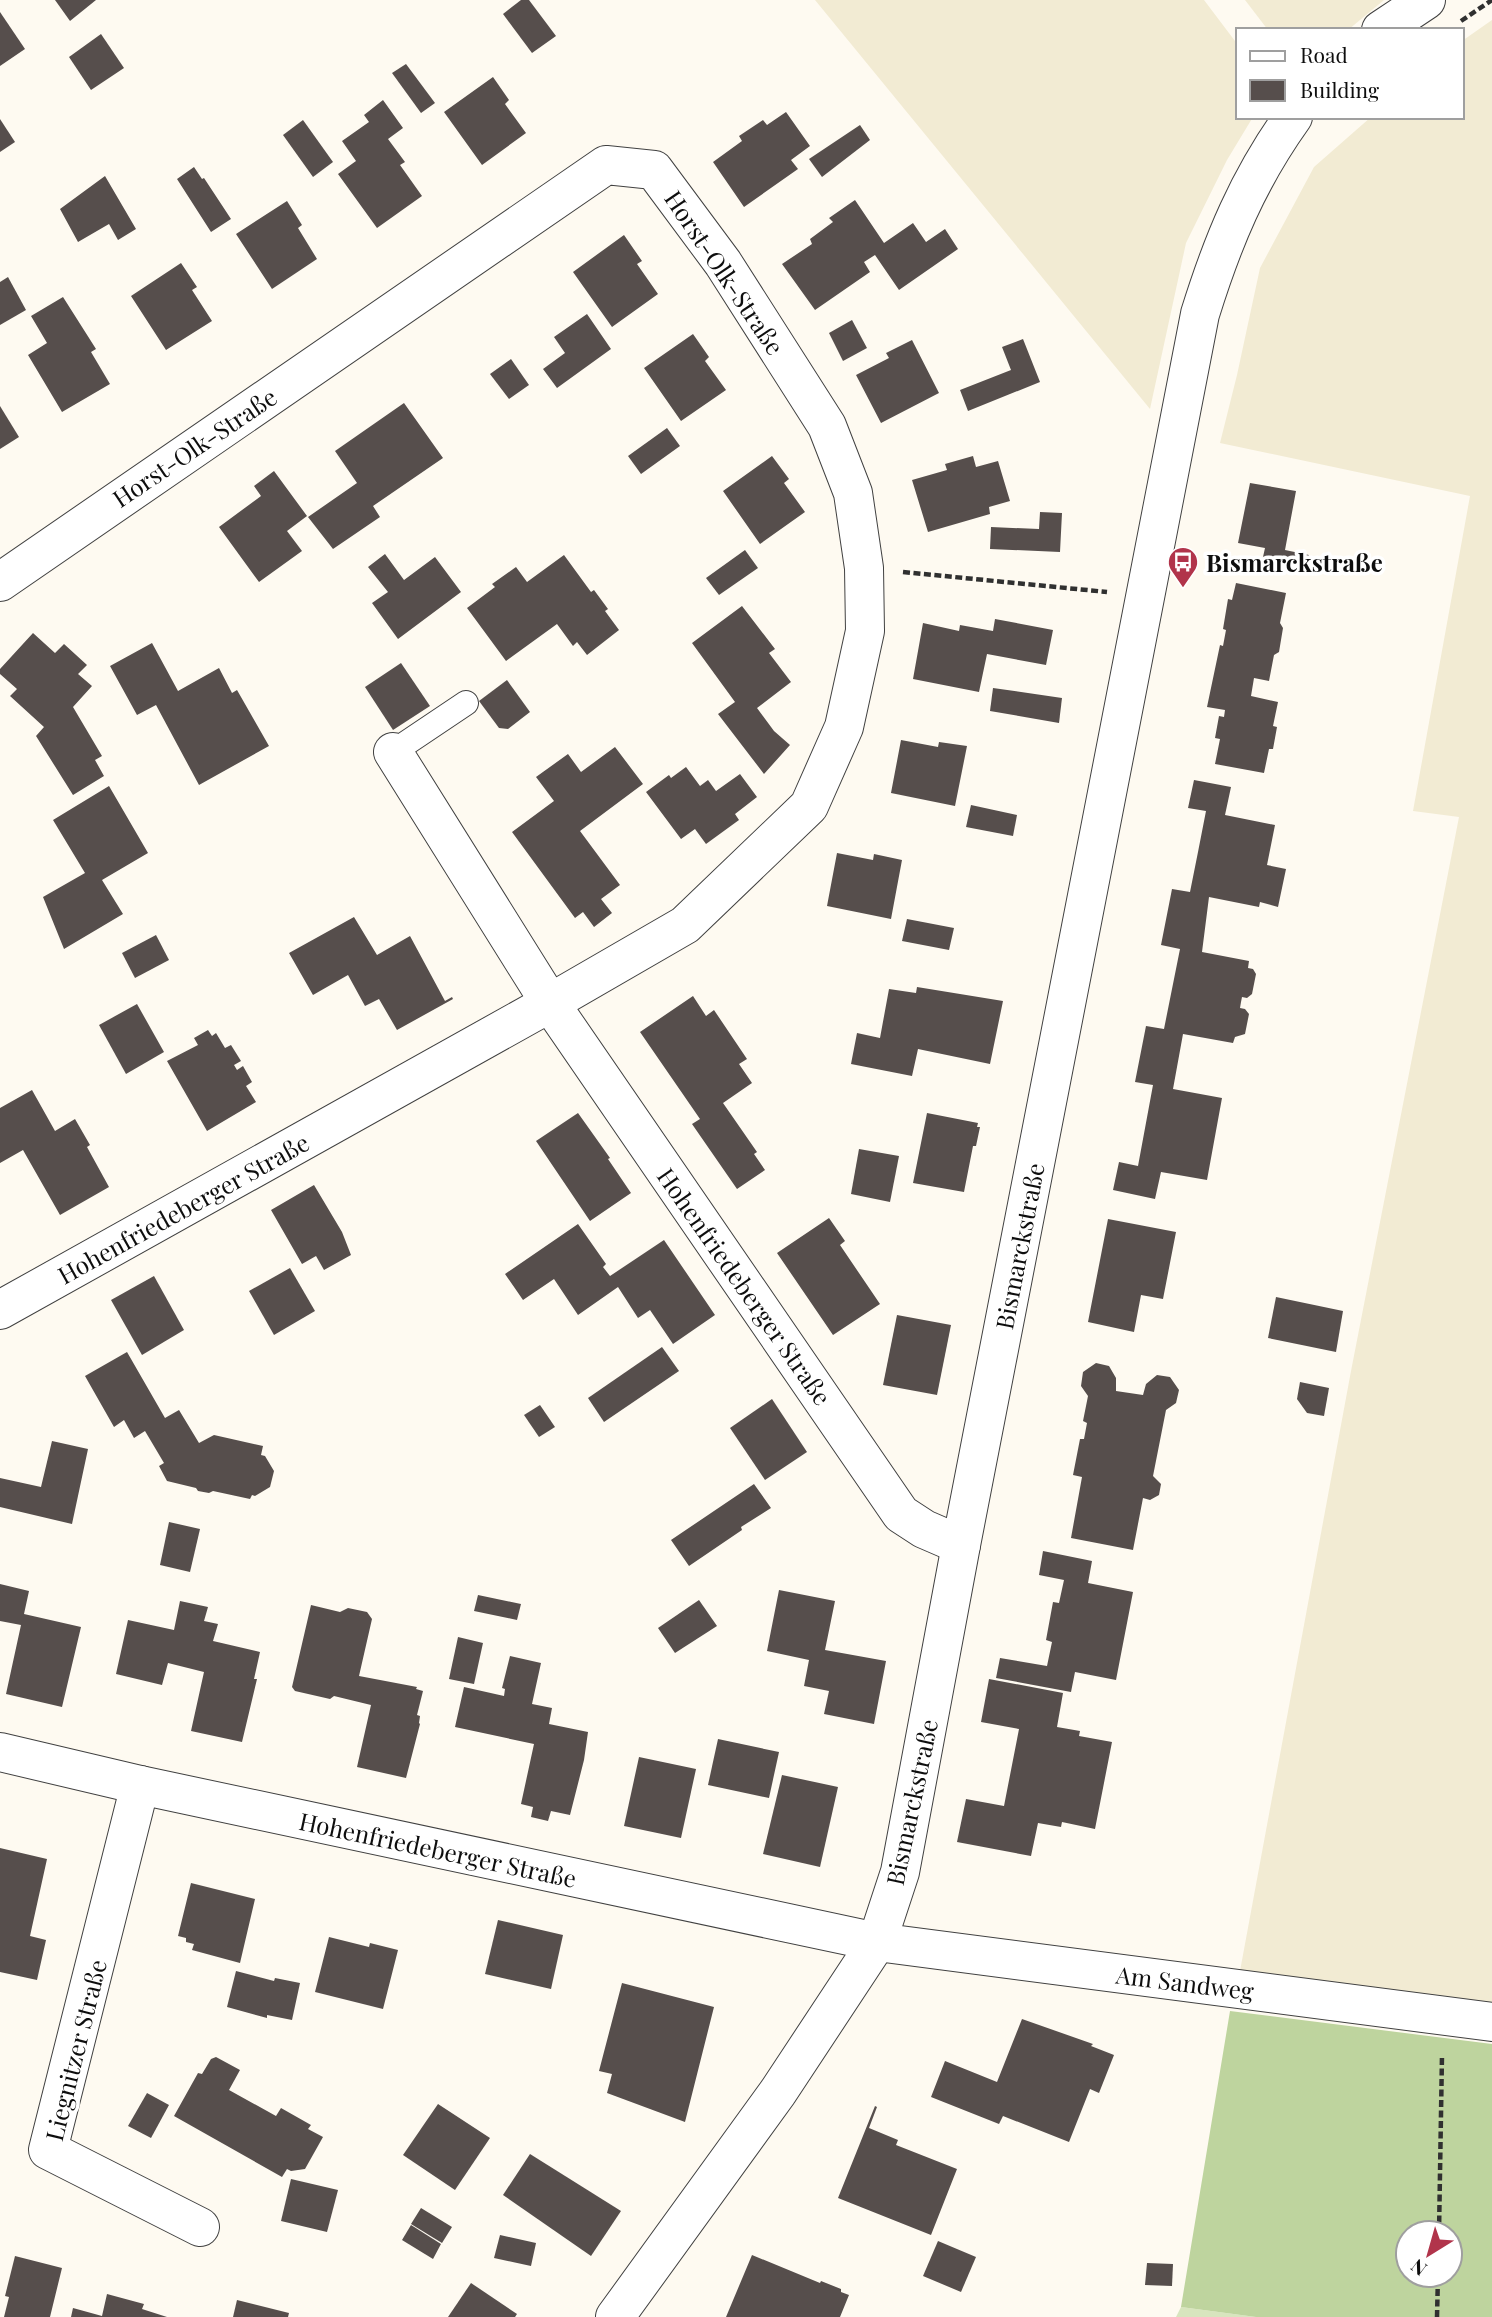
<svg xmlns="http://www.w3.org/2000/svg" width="1492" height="2317" font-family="'Playfair Display',serif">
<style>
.farmland{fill:#f2ebd3}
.green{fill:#d8e5be}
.forest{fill:#bed49e;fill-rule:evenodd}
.building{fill:#564e4c}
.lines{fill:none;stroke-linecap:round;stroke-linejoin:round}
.service-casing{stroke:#414141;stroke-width:26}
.minor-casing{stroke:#414141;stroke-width:40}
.path{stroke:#303030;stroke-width:4.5;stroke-dasharray:7 3.5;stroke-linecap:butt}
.service{stroke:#fff;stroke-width:24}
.minor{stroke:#fff;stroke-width:38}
.labels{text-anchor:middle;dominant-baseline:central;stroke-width:7;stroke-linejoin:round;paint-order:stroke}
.street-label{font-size:24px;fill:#0e0e0e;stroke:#fff}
.poi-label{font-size:24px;font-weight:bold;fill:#0e0e0e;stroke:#fff;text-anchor:start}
</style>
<rect width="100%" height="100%" fill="#fefaf1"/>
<g class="farmland">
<polygon points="815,0 1204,0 1238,45 1238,117 1253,117 1227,160 1186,243 1150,409"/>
<polygon points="1245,0 1384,0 1348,30 1268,30"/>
<polygon points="1492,20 1492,2003 1240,1971 1351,1371 1459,817 1413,811 1470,496 1220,443 1237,375 1260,268 1314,167 1371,117 1462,117 1462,41"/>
</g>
<polygon class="green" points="1181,2307 1256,2317 1176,2317"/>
<path class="forest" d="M1230,2011L1492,2044V2317H1256L1181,2307ZM1408,2233H1450V2275H1408Z"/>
<g class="building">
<polygon points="55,0 96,0 70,21"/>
<polygon points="521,0 529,0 556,36 532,53 503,14"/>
<polygon points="0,12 25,49 0,66"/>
<polygon points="101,34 124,68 91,90 69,57"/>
<polygon points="406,64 435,103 421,113 392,73"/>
<polygon points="493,77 509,100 505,104 526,133 482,165 444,112"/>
<polygon points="383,100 403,128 388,139 405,162 400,165 422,196 377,228 338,174 356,161 342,141 369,122 364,115"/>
<polygon points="786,112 810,146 791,160 798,169 744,207 713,162 742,141 739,136 763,120 767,125"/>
<polygon points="0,119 15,142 0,152"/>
<polygon points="303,120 333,162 313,177 283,135"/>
<polygon points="860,125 870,140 822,177 809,159"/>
<polygon points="194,167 202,179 204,178 231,219 211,232 177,179"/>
<polygon points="105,176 136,229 118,240 109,224 78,242 60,209"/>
<polygon points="855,200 884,243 913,223 926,242 945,229 958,249 899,290 875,255 864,262 870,272 815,310 782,264 812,244 810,239 833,222 829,218"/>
<polygon points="287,201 302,225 298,228 317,259 272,289 236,234"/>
<polygon points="624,235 642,261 637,264 658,294 612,327 573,272"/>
<polygon points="181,263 197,287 192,290 212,321 166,350 131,296"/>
<polygon points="8,277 26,310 0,325 0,282"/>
<polygon points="63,297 96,349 91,352 110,384 62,412 28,355 47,343 31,316"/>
<polygon points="587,314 611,349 557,388 543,369 565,353 554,337"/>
<polygon points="852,320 867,348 843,361 829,333"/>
<polygon points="693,334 709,357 705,361 726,390 681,421 644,368"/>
<polygon points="1023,339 1040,382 968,411 960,390 1011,370 1002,347"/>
<polygon points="912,340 939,393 881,423 856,375 889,358 886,353"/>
<polygon points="511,359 529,385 509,399 490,374"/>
<polygon points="404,403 443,458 373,506 380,517 333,549 308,517 357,483 335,451"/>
<polygon points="0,406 19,437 0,449"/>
<polygon points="667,428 680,446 641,474 628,456"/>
<polygon points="772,456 789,479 784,483 805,512 760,544 723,491"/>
<polygon points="973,456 976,467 998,461 1010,501 989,507 990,514 928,532 912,480 947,470 945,464"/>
<polygon points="274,471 307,516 287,531 302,551 259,582 219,527 261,496 254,486"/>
<polygon points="1250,483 1296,491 1285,550 1309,555 1306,574 1261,566 1265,548 1238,543"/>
<polygon points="1040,512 1062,513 1060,552 990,549 991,527 1039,529"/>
<polygon points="745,550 758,568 719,595 706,578"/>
<polygon points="385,554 404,580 435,557 461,592 398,639 372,603 388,592 368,567"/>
<polygon points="564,555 591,592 594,590 608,609 605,611 619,630 587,655 577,642 573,646 557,624 506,661 467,608 495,587 492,584 516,567 527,582"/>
<polygon points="1236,583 1286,593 1280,623 1283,628 1279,652 1274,655 1269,681 1254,678 1251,696 1278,702 1273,726 1277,727 1273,749 1269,749 1264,773 1215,764 1220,739 1215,738 1219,716 1224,717 1225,710 1207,707 1220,645 1223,646 1226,630 1223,629 1228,599 1232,600"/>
<polygon points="742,606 775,649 769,653 791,682 757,708 774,731 790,745 764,774 718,714 735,702 692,643"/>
<polygon points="995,619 1053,630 1046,665 987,654 979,692 913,679 923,623 959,631 960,625 993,631"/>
<polygon points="33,633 55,653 64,644 87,665 78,674 92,686 73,707 102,756 95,760 104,776 73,795 36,736 44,727 10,696 17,689 0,674 0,669"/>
<polygon points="152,643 178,691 219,668 232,693 237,690 269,746 199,785 156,705 137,715 110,666"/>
<polygon points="401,663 430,706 393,730 365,687"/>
<polygon points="507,680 530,712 508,729 499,728 479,701"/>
<polygon points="993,688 1062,698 1059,723 990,711"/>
<polygon points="901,740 938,747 939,742 967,746 955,806 891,793"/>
<polygon points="615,747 643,784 580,831 620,885 601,899 612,913 594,927 583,912 575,918 512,832 554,801 536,777 568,754 581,772"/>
<polygon points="686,767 700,786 708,780 716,791 740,774 757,797 735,814 739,820 706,844 695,829 681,839 646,792 669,775 671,778"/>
<polygon points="1194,780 1231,787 1225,815 1275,825 1267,865 1286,869 1278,907 1260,902 1259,907 1209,897 1202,952 1249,961 1248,968 1253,969 1256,974 1252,994 1247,998 1242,997 1241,1002 1240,1008 1245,1009 1249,1014 1245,1034 1235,1037 1233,1043 1183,1034 1173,1089 1222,1098 1207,1180 1161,1172 1155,1199 1113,1190 1119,1162 1138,1166 1153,1085 1135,1082 1146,1026 1164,1029 1180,949 1161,945 1172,889 1190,892 1198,852 1206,811 1188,808"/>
<polygon points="109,786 148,853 102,880 123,914 64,949 43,897 85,873 53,820"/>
<polygon points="971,805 1017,815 1013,836 966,827"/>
<polygon points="837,853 873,860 874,854 902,860 891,919 827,906"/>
<polygon points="354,917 377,955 410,936 445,1001 452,997 453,999 397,1030 379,999 365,1006 348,975 313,995 289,953"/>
<polygon points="907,919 954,928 949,950 902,941"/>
<polygon points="156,935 169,960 135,978 122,953"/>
<polygon points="917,987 1003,1001 990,1064 918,1049 912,1076 851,1064 857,1033 880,1038 889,989 916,993"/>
<polygon points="693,996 706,1016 714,1010 747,1059 739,1064 752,1083 723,1103 757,1152 754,1154 765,1170 737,1189 692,1124 700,1119 640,1032"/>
<polygon points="137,1004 164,1052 126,1074 99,1025"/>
<polygon points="208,1030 212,1036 216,1033 225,1048 231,1045 241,1061 234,1065 237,1070 243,1066 252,1082 246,1086 256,1102 207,1131 167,1061 198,1045 194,1038"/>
<polygon points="32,1090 55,1131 75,1119 90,1145 87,1147 109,1187 60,1215 23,1150 0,1163 0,1108"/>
<polygon points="578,1113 610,1158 608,1159 631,1193 590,1221 536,1141"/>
<polygon points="927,1113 978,1123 977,1127 980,1127 976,1146 973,1146 964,1192 913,1183"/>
<polygon points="859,1149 899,1156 890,1202 851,1194"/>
<polygon points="314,1185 342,1232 351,1255 324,1270 316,1256 302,1264 271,1210"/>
<polygon points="829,1218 845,1241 840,1245 880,1304 833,1335 777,1253"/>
<polygon points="1108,1219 1176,1232 1163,1299 1141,1295 1134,1332 1088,1322"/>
<polygon points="578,1224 606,1264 603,1267 610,1276 664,1240 715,1315 673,1344 650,1310 638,1318 618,1287 578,1315 554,1279 523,1300 505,1274"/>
<polygon points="290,1268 315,1311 274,1335 249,1291"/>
<polygon points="154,1276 184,1330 142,1355 111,1300"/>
<polygon points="1276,1297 1343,1311 1336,1352 1268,1338"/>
<polygon points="897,1315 951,1325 937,1395 883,1385"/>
<polygon points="662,1347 679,1371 604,1422 588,1398"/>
<polygon points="127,1352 165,1418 179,1410 199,1443 214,1435 263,1446 261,1455 265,1456 274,1471 270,1487 255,1496 252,1495 250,1499 213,1491 209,1493 198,1491 196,1488 167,1481 159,1466 164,1463 145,1431 134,1438 124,1420 114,1427 85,1376"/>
<polygon points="1096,1363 1109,1366 1116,1378 1116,1391 1143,1395 1146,1384 1157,1375 1170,1377 1179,1390 1176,1403 1166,1410 1153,1476 1161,1484 1159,1495 1150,1500 1143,1498 1133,1550 1071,1538 1082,1477 1073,1475 1080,1439 1084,1439 1087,1423 1083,1421 1088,1396 1081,1386 1083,1372"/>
<polygon points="1300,1382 1329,1388 1324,1416 1307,1413 1297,1399"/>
<polygon points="772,1399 807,1452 765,1480 730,1428"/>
<polygon points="540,1405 555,1427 539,1437 524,1415"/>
<polygon points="52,1441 88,1449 72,1524 0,1507 0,1478 41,1487"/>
<polygon points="754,1484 771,1508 741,1527 742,1530 689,1566 671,1540"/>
<polygon points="169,1522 200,1529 190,1572 160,1565"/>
<polygon points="1043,1551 1092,1561 1088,1583 1133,1592 1116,1680 1075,1672 1071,1692 996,1678 1000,1658 1047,1666 1052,1642 1046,1640 1053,1602 1059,1603 1064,1580 1039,1575"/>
<polygon points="0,1584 29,1591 24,1614 81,1627 62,1707 6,1694 21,1625 0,1621"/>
<polygon points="779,1590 835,1601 825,1650 886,1661 874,1724 824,1714 829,1691 804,1686 809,1660 767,1651"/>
<polygon points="478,1595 521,1604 517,1620 474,1611"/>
<polygon points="699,1600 717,1626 675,1653 658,1628"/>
<polygon points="180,1601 208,1607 204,1621 218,1624 213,1641 260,1652 254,1679 257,1679 242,1742 191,1731 204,1672 168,1663 162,1685 116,1674 128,1620 174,1630"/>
<polygon points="311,1605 340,1612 348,1608 367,1612 372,1619 359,1676 417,1687 416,1689 423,1691 417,1715 420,1716 419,1723 420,1724 406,1778 357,1767 371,1705 334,1696 330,1699 295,1691 292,1687"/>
<polygon points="458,1637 483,1643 474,1684 449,1679"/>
<polygon points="510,1656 541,1663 532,1704 552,1708 549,1724 588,1732 584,1760 570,1815 551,1811 548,1821 531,1817 533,1807 521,1804 534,1744 455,1727 464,1687 504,1696 505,1689 502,1688"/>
<polygon points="989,1679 1063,1693 1057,1727 1080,1731 1079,1736 1112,1742 1095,1829 1062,1822 1061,1827 1038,1823 1031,1856 957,1842 966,1799 1004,1806 1019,1729 981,1722"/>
<polygon points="718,1739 779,1752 769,1798 708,1785"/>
<polygon points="639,1757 696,1769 681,1838 624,1826"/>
<polygon points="782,1775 838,1787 820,1867 763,1854"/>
<polygon points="0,1848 47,1859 30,1936 46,1940 37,1980 0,1972"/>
<polygon points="191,1883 255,1899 240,1963 192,1950 194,1944 186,1942 186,1938 178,1936"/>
<polygon points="498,1920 563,1935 551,1989 485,1974"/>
<polygon points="329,1937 369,1947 370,1943 398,1950 383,2009 315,1992"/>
<polygon points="236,1971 274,1981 275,1978 300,1983 292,2020 267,2015 267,2018 227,2007"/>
<polygon points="622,1983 714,2007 685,2122 607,2093 612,2074 599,2071"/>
<polygon points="1022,2019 1093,2044 1091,2046 1114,2055 1099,2093 1090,2089 1069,2142 1003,2116 999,2124 931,2097 945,2061 997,2082"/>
<polygon points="216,2057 240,2070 229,2090 276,2116 281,2108 311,2125 308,2129 323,2137 305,2169 291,2171 287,2169 282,2177 174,2116 198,2073 202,2074 211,2059"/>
<polygon points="147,2093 169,2105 151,2138 128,2126"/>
<polygon points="438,2104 490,2138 455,2190 403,2155"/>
<polygon points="875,2106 877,2107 869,2128 898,2140 896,2145 957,2169 931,2235 838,2198"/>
<polygon points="530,2154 621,2211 591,2256 503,2195"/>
<polygon points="291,2179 338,2190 327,2232 281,2221"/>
<polygon points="421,2208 452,2227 442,2243 411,2224"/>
<polygon points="411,2225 441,2244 433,2259 402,2240"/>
<polygon points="500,2235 536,2243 531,2266 494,2258"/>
<polygon points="938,2241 976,2257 961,2292 923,2276"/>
<polygon points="752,2255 820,2283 821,2281 841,2289 841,2292 849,2295 840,2317 726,2317"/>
<polygon points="15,2256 62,2268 50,2317 4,2317 9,2297 5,2296"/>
<polygon points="1147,2263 1173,2264 1172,2286 1145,2285"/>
<polygon points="471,2283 517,2314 515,2317 448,2317"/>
<polygon points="107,2294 144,2304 142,2309 167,2317 71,2317 73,2308 102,2316"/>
<polygon points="237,2300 289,2313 288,2317 233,2317"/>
</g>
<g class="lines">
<g class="service-casing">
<polyline id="service" points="393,752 466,703"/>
</g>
<g class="minor-casing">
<g id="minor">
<polyline points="1381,30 1426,0"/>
<polyline points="0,582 606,165 654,170 723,263 827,426 853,493 864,568 865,631 844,727 809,806 685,925 550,1003 0,1310"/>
<polyline points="393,752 550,1003 901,1514 924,1529 961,1545"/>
<polyline points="0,1752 140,1785 877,1942 1492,2022"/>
<polyline points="140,1785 48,2150 200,2227"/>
<path d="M615,2317L778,2092L877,1942L900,1872L961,1545L1200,314C1223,240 1248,180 1293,117"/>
</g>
</g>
<g class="path">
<polyline points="1461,21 1492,0"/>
<polyline points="903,572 1107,592"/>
<polyline points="1439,2233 1442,2055"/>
<polyline points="1437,2317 1438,2275"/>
</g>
<use href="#service" class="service"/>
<use href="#minor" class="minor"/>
</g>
<defs>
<g id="bus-pin" transform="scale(1.575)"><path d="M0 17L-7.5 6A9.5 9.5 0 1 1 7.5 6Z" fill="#b1344b" stroke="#fff"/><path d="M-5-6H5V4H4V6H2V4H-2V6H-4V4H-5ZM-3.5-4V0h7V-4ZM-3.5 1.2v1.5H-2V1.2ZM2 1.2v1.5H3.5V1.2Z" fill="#fff"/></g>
</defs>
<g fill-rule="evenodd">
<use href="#bus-pin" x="1183" y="562"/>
</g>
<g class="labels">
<g class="street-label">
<text transform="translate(725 272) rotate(56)">Horst-Olk-Straße</text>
<text transform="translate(194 447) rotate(-34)">Horst-Olk-Straße</text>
<text transform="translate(183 1208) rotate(-29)">Hohenfriedeberger Straße</text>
<text transform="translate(1019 1246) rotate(-79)">Bismarckstraße</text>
<text transform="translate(745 1286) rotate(55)">Hohenfriedeberger Straße</text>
<text transform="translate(911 1802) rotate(-78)">Bismarckstraße</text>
<text transform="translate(438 1849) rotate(12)">Hohenfriedeberger Straße</text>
<text transform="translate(1185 1982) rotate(7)">Am Sandweg</text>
<text transform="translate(75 2050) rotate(-76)">Liegnitzer Straße</text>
</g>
<g class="poi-label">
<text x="1206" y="562">Bismarckstraße</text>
</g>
</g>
<rect x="1236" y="28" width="228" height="91" fill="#ffffff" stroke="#9f9f9f" stroke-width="2"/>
<rect x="1250" y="51" width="35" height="10" fill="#ffffff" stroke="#9f9f9f" stroke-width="2"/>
<text x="1300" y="63" font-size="21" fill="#0e0e0e">Road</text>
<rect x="1250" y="80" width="35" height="21" fill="#564e4c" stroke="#9f9f9f" stroke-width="2"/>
<text x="1300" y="98" font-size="21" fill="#0e0e0e">Building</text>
<g transform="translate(1429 2254) rotate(217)"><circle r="33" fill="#ffffff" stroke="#9f9f9f" stroke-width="2"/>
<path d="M0-5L12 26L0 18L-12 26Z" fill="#b1344b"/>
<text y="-10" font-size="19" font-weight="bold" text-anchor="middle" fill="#0e0e0e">N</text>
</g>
</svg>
